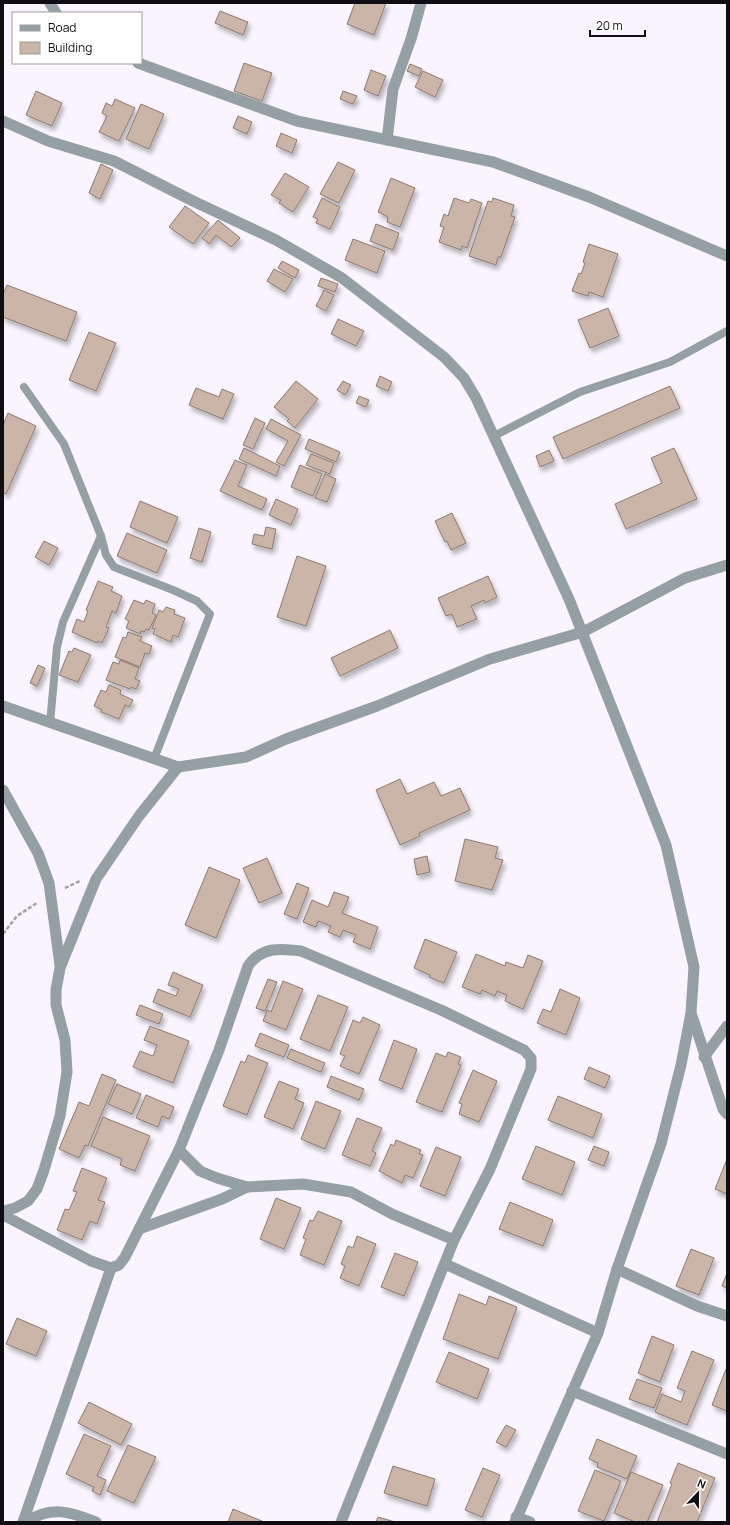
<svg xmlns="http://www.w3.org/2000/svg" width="730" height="1525" font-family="Manrope,sans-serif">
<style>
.building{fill:#cbb5a8;stroke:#8e7a6e;filter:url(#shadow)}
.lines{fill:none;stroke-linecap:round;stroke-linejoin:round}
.path{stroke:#a4a0a8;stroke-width:2.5;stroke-dasharray:4 2;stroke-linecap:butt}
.service{stroke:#94a0a1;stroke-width:8}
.minor{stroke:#94a0a1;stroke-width:11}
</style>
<defs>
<filter id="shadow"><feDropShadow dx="2.5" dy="4.5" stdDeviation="2" flood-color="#0004"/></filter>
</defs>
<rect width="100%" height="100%" fill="#f9f4fd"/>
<g class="building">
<polygon points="355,3 386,3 374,35 347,24"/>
<polygon points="220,11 248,22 243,35 215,23"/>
<polygon points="244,63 272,73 262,101 234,91"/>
<polygon points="410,64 422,69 419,76 407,71"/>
<polygon points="371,70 386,76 378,96 364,90"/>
<polygon points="423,71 443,80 435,97 415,87"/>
<polygon points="36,91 62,103 52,126 26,115"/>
<polygon points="343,91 357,96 353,104 340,99"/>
<polygon points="115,99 135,108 119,141 99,132 107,116 102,113 106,103 112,106"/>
<polygon points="141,104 164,114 149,149 126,139"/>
<polygon points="238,116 252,122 247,134 233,128"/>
<polygon points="281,133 297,140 292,153 276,146"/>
<polygon points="338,162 355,170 339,203 320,194"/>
<polygon points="101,164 113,170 100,199 89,193"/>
<polygon points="285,173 309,187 293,212 279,203 281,200 271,195"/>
<polygon points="391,178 415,188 400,227 387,222 388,217 378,212"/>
<polygon points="322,198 340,207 330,229 316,223 318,219 313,217"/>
<polygon points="454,198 469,203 471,199 482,203 467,248 462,246 461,250 439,242 444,227 440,226 444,214 448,216"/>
<polygon points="493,198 514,205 511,216 515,217 501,257 498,257 496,265 469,256 488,201 492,202"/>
<polygon points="185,206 209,223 193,244 169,227"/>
<polygon points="218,220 240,238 231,247 216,235 209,244 202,238"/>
<polygon points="376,224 399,233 393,250 370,241"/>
<polygon points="353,239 385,251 377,273 345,260"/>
<polygon points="589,244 618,254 603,297 589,292 588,296 572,291 579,273 581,274 585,263 583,262"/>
<polygon points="282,261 299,270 295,278 278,268"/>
<polygon points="274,269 293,279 285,292 267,281"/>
<polygon points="321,278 338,284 335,292 318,286"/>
<polygon points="7,285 77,312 66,341 3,317 3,294"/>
<polygon points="324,290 334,295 326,311 316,306"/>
<polygon points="608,308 619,336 590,348 578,320"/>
<polygon points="338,319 364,331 356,346 331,334"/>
<polygon points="89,332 116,343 96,391 69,380"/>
<polygon points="380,376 392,382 388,391 376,386"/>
<polygon points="296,381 318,399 295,428 287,421 289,419 274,407"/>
<polygon points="343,381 351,385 345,395 337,390"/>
<polygon points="670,386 680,408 563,459 553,437"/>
<polygon points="196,388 219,397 222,389 234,394 223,419 189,405"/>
<polygon points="359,396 369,400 366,407 356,403"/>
<polygon points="8,413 36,426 6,494 3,493 3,425"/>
<polygon points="255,418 265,423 253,449 243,445"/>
<polygon points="271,419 301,435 284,466 276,462 288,441 266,429"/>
<polygon points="309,439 340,452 336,462 305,449"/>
<polygon points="244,448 280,466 276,476 239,459"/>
<polygon points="674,448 697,499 626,529 615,504 662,483 651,458"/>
<polygon points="549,450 554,461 540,467 536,456"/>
<polygon points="311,454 334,463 330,474 306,465"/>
<polygon points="235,460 247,465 238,486 267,499 262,510 220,491"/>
<polygon points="300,465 322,474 313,496 291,487"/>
<polygon points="325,474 336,479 327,502 315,498"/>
<polygon points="276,499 298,509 291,525 269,515"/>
<polygon points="140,501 178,517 167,543 130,527"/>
<polygon points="452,513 466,543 451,550 447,541 445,542 435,521"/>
<polygon points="266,527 276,529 272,549 252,544 254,534 264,536"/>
<polygon points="199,528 211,532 202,562 190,558"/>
<polygon points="127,533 167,550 157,573 117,556"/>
<polygon points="44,541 58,548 49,565 35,557"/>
<polygon points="297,556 326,566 306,626 277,617"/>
<polygon points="488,576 497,597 485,603 484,600 471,606 477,619 457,627 452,614 446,616 438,598"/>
<polygon points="98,581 113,587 111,591 122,596 116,613 112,611 106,627 109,628 102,643 98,641 97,643 72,632 77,619 84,622 88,611 86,610"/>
<polygon points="134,600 144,604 146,600 155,604 152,613 156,615 149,630 146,629 144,632 141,631 140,634 126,628 129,621 125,619"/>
<polygon points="166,607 175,610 174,614 185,618 178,637 173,635 171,642 153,634 155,629 152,628 159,610 163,612"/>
<polygon points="390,630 398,648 340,676 331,658"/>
<polygon points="128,632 142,637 140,641 152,646 149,654 145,653 140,667 115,657 123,637 126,638"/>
<polygon points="74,648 91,655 78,682 59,675 69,651 72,652"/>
<polygon points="120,660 139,668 135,679 140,681 136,689 131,687 130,689 106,680 113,662 119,664"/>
<polygon points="38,665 45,668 37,686 30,683"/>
<polygon points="109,685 121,690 120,694 133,700 129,707 125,705 119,719 101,712 102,710 94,706 101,690 106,692"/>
<polygon points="400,779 407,794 434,782 441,796 460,788 470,810 419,833 420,836 400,845 376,790"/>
<polygon points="465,839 498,847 495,858 503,860 492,890 455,881"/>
<polygon points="427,856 430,872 417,875 414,859"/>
<polygon points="267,858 282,893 259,903 243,868"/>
<polygon points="209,867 240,880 216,938 185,925"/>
<polygon points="297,883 309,888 297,919 284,914"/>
<polygon points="334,892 349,897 342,913 378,927 370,949 353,942 356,935 343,930 340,937 328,932 331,926 318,921 316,927 303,922 312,900 328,907"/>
<polygon points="425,939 457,952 444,983 429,977 430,975 414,968"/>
<polygon points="476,954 505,966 506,962 523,968 528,955 543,961 523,1009 505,1001 507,995 497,991 495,996 482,990 480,994 462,987"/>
<polygon points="173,972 203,985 190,1017 153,1002 158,989 176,996 179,989 168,985"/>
<polygon points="268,979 277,982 265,1011 256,1008"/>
<polygon points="283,981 303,989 286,1030 263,1021 267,1010 271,1012"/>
<polygon points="560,989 580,998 566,1035 537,1023 543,1009 551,1012"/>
<polygon points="318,995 348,1007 330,1051 300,1039"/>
<polygon points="140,1005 163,1014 159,1024 136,1015"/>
<polygon points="363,1017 380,1025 359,1074 340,1066 345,1056 340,1054 353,1020 360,1023"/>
<polygon points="150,1026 189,1041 173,1083 133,1067 140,1051 153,1056 157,1045 144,1040"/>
<polygon points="260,1033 289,1045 284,1057 255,1046"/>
<polygon points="394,1040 417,1049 402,1089 379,1080"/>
<polygon points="291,1049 325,1063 321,1072 287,1058"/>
<polygon points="448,1052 461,1057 458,1064 461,1065 442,1112 416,1102 436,1053 446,1057"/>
<polygon points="248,1055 268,1063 247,1115 223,1106 241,1061 245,1063"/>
<polygon points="589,1067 610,1076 605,1088 584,1079"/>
<polygon points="473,1070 497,1081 479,1122 459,1114 462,1104 459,1103"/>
<polygon points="102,1074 116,1080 88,1146 85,1145 79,1158 59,1149 79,1102 89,1106"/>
<polygon points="331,1076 364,1089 359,1100 327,1087"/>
<polygon points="279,1081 299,1089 295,1099 304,1103 293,1129 264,1117"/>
<polygon points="117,1084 141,1094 132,1114 108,1104"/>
<polygon points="146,1095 174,1107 169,1119 162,1116 158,1127 136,1118"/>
<polygon points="558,1096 602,1114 593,1138 548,1120"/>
<polygon points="316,1101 341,1111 325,1149 301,1139"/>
<polygon points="103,1117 150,1136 135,1171 120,1165 122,1159 91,1146"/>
<polygon points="357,1118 382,1128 372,1151 376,1153 370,1166 342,1155"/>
<polygon points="396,1140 421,1150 419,1154 423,1155 413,1178 405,1175 402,1183 379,1171 391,1144 394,1146"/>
<polygon points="536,1146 575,1162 562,1195 522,1179"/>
<polygon points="594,1146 609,1152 604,1166 588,1160"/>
<polygon points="436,1147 461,1157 445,1196 420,1186"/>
<polygon points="727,1159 727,1194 715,1189"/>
<polygon points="82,1168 107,1178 98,1200 105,1202 97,1224 90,1221 82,1240 57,1230 65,1209 69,1210 77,1192 73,1191"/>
<polygon points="276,1198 301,1208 284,1249 260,1239"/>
<polygon points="510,1202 553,1220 543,1246 499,1229"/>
<polygon points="318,1211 342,1221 324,1265 300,1255 306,1239 303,1238 310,1220 313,1221"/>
<polygon points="357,1236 376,1244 359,1286 340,1278 345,1266 341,1264 348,1246 353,1248"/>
<polygon points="691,1249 714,1258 699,1295 676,1286"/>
<polygon points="395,1253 418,1262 404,1296 381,1287"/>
<polygon points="727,1273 727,1288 722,1286"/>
<polygon points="459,1294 486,1305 489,1296 517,1307 498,1359 443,1339"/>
<polygon points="17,1318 47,1331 36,1356 6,1344"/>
<polygon points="652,1336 674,1345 660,1382 638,1373"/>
<polygon points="692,1351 714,1360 687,1425 655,1412 662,1394 681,1402 685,1391 677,1388"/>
<polygon points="449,1352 489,1369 477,1399 436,1382"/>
<polygon points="726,1369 727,1369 727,1411 712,1405"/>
<polygon points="637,1379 662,1388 654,1408 629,1399"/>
<polygon points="89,1402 132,1424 121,1445 78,1423"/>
<polygon points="506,1425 516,1430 506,1447 496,1442"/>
<polygon points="84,1434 111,1446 97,1476 106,1480 100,1495 92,1491 94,1487 66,1474"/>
<polygon points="597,1439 637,1456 627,1479 597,1467 598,1463 589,1459"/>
<polygon points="128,1445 156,1457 134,1503 107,1491"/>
<polygon points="678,1463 715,1478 697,1522 657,1522 672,1484 670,1483"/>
<polygon points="393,1466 435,1479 427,1506 384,1493"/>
<polygon points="483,1468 500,1475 482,1517 465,1510"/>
<polygon points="595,1470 621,1481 604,1521 578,1511"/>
<polygon points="631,1472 663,1485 647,1522 635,1522 614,1513"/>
<polygon points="233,1509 264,1522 228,1522"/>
<polygon points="378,1517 395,1522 376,1522"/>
</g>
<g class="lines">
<g class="path">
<polyline points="65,888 80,881"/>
<polyline points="3,934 17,916 37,903"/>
</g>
<g class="service">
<polyline points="24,387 64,444 101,536 106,555 114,567 173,590 197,601 210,614 154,759"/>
<polyline points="494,436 580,392 670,362 727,331"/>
<polyline points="50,723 57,647 63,622 101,536"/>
</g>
<g class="minor">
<polyline points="50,3 56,13"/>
<polyline points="138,63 297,121 493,162 589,197 727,256"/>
<polyline points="3,121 48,141 114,161 193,201 276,240 342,278 444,357 464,378 476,398 569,599 666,845 694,967 691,1013 681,1065 661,1144 617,1269 598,1333 515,1522"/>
<polyline points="387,140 393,89 411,39 421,3"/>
<polyline points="3,706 178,767 246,757 286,739 377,706 490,659 583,632 685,578 727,565"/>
<polyline points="3,790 38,853 49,883 60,965"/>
<polyline points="692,1016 723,1109 727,1114"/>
<polyline points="704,1057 727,1026"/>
<polyline points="179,1150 200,1171 217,1178 247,1187 303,1184 351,1192 392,1214 454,1240"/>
<polyline points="3,1211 15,1208 28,1201 37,1189 44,1170 60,1116 67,1072 65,1040 56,1005 56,990 60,968 96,879 139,816 178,767"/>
<path d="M3,1215L91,1261L111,1268L119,1265L125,1257L179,1150L219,1050L248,966C261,947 280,948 301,951L441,1010L524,1050L531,1058V1069L490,1169L454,1240L341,1522"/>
<polyline points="139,1229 222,1199 247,1187"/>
<polyline points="445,1264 598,1333"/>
<polyline points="617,1269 697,1306 727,1316"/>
<polyline points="572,1391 727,1454"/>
<polyline points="516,1517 530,1522"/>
<polyline points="23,1522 111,1268"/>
<path d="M27,1522C50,1505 71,1512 96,1522"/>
</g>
</g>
<rect width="730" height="1525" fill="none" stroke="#0f0c12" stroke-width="8"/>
<rect x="12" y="12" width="130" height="52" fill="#ffffff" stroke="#9f9ea0"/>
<rect x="20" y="25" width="20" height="6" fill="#94a0a1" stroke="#9f9ea0"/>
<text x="48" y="32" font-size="12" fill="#0f0c12">Road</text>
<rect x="20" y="42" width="20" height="12" fill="#cbb5a8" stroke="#9f9ea0"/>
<text x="48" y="52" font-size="12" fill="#0f0c12">Building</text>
<g transform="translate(698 1493) rotate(22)" stroke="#ffffff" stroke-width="3" paint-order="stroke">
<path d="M0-3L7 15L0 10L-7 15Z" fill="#0f0c12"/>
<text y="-6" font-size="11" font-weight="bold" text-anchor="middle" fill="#0f0c12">N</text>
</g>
<path d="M590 30v6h55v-6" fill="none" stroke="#0f0c12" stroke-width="2"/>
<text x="596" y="30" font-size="12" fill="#0f0c12" stroke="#ffffff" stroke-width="3" paint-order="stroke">20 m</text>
</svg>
